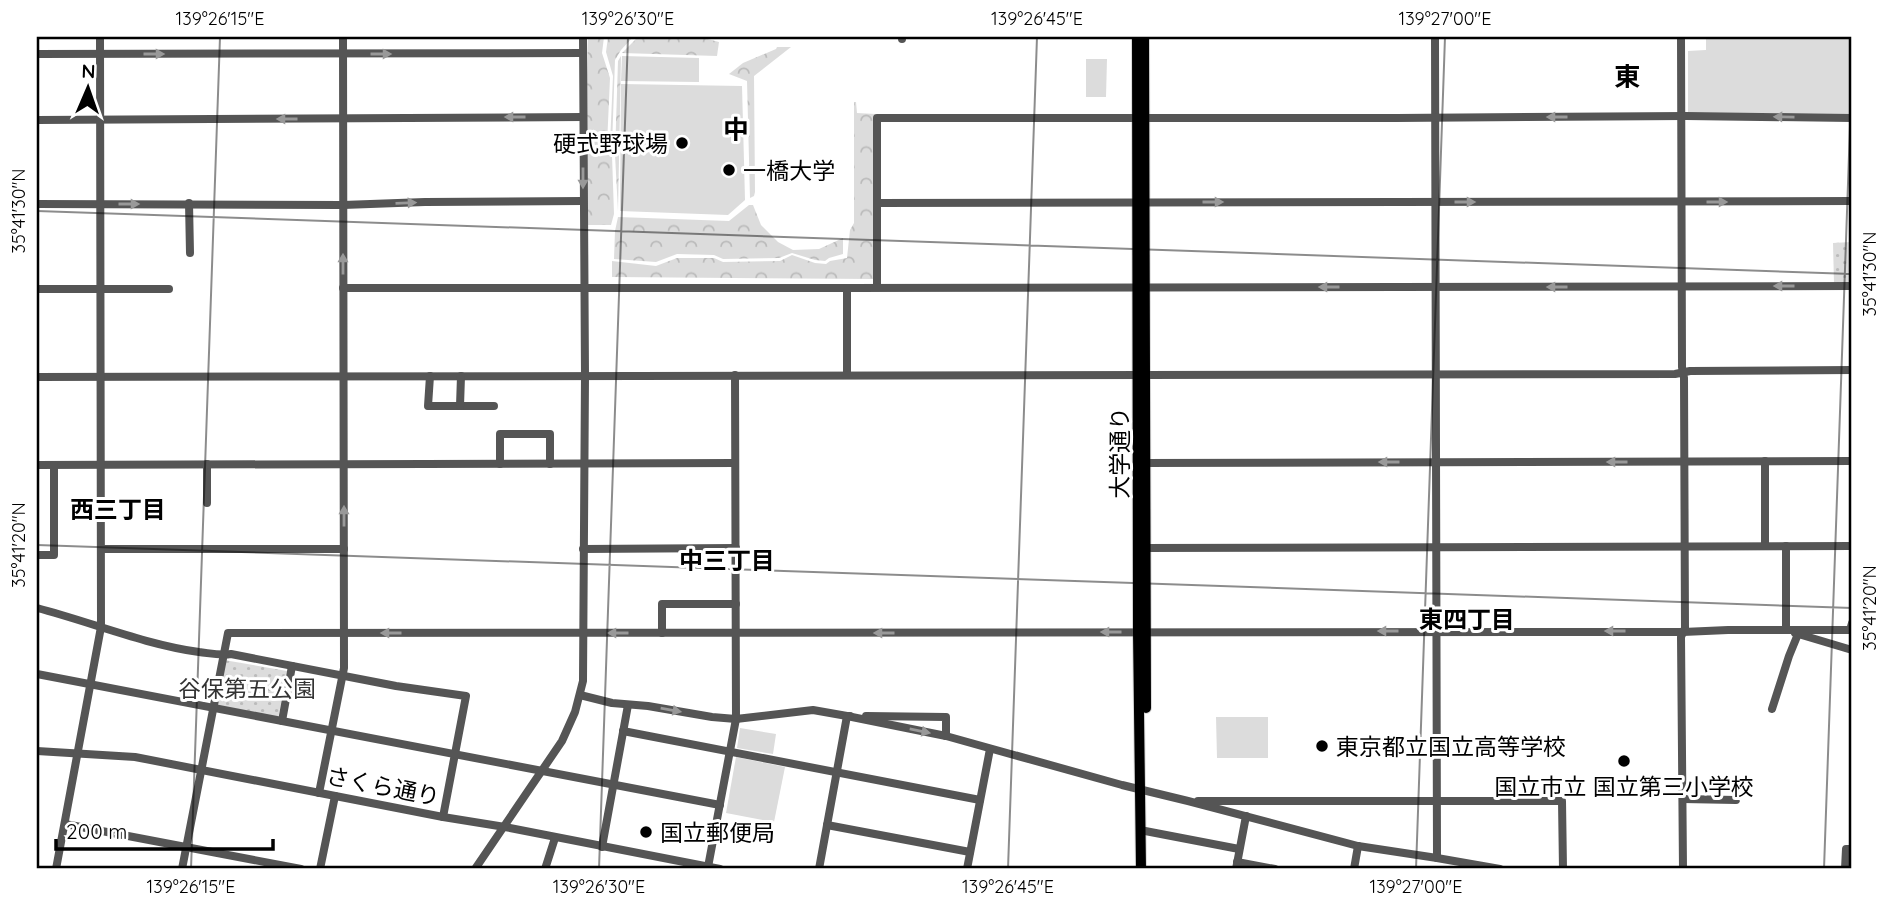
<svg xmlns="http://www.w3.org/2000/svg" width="1889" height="906" font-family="Quicksand,'Noto Sans JP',sans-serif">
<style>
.forest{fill:url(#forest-crowns)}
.park{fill:url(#park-dots)}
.garden{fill:#dcdcdc}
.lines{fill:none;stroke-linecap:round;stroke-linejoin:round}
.major-casing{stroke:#dbdbdb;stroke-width:12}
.minor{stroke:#555;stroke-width:8}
.major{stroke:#000;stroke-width:10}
.oneway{fill:#999}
.ticks{fill:none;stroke:#000;stroke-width:2;stroke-opacity:0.45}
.poi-dot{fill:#000;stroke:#fff;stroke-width:2.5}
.labels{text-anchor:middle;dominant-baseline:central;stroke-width:6;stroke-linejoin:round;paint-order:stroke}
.poi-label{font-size:23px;fill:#000;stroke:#fff;text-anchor:start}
.street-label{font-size:23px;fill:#000;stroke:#fff}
.park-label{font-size:23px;fill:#333;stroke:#fff}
.neighbourhood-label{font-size:24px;font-weight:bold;fill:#000;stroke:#fff}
.quarter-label{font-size:26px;font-weight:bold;fill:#000;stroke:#fff}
.neatline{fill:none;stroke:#000;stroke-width:2.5}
.ticks-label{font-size:18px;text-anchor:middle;fill:#000}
</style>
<defs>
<pattern id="forest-crowns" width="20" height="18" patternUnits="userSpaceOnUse" patternTransform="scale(1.75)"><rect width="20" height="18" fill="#dcdcdc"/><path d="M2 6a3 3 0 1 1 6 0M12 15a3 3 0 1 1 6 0" fill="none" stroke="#bbb"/></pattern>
<pattern id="park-dots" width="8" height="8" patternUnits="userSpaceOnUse" patternTransform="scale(1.75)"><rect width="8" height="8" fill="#dcdcdc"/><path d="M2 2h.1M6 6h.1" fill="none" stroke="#bbb" stroke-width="1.8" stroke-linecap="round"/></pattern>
</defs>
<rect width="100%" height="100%" fill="#fff"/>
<g class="forest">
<polygon points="588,37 604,37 602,53 610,78 607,145 612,155 614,214 611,225 583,225"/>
<polygon points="608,37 633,37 621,50 615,60 612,147 610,144 613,76 606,52"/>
<polygon points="638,37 700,37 719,42 717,56 622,53"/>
<polygon points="777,47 791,47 754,76 755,192 754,196 750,198 747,81 729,74 743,63 776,49"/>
<polygon points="621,56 618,211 615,155 618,61"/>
<polygon points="854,102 856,102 857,113 875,114 873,279 612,277 612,261 656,266 677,258 714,258 723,262 780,261 792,255 815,263 826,264 830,261 847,258 850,230 854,223"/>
<polygon points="749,205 753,205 761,225 778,242 793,250 819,249 843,238 843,254 829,258 825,261 815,260 792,253 779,258 723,259 714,255 677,254 656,262 614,259 615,231 618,217 729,221"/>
</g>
<g class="park">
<polygon points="1851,242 1851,283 1834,283 1833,243"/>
<polygon points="224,660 287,671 278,719 215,707"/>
</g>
<g class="garden">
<polygon points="1706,37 1852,37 1852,114 1688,113 1688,51 1706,50"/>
<polygon points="622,56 699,58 699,82 621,81"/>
<polygon points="1086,59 1107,59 1106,97 1086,97"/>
<polygon points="621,84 742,86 745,200 728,215 620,211"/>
<polygon points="1216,717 1268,717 1268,758 1217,758"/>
<polygon points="740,728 776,734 773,754 737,748"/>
<polygon points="736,757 785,767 774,822 726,813"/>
</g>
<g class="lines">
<g class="major-casing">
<g id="major">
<polyline points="1137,37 1138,632 1141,869"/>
<polyline points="1144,37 1146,708"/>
</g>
</g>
<g class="minor">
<polyline points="1435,37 1437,858"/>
<polyline points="1681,37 1682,367 1684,378 1685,628 1681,637 1683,869"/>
<polyline points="902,39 902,37"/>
<polyline points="37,54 583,53"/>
<polyline points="37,120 583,117"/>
<polyline points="189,203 190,253"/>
<polyline points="877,203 1852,201"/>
<polyline points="37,204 343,205 425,202 583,201"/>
<polyline points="877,287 877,118 1396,118 1686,116 1852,118"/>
<polyline points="343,288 847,288 847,375"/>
<polyline points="847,288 1852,286"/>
<polyline points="37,289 169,289"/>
<polyline points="430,376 428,406 494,406"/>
<polyline points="37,377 1675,374 1690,371 1852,370"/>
<polyline points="460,406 461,376"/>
<polyline points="1765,461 1765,546"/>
<polyline points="1141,463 1852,461"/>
<polyline points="207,464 207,503"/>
<polyline points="500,464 500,434 550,434 550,464"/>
<polyline points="37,465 735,463"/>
<polyline points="1141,548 1852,546"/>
<polyline points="102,549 344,549"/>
<polyline points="583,549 736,548"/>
<polyline points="37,555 54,555 54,465"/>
<path d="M37,608C91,622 143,644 199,652C209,653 220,656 231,654L396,686L466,696L443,817"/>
<polyline points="1786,630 1786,546"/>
<polyline points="662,633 662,604 736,604"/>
<polyline points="1795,633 1852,650"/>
<polyline points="37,674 720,805"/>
<polyline points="580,695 612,703 648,706 712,717 736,719 813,710 847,716 946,736 1122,785 1188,801 1358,846 1437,858 1500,869"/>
<polyline points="1772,709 1789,656 1798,634"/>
<polyline points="866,716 946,717 946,736"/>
<polyline points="282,721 292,666"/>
<polyline points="623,731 980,800"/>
<polyline points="37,751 135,757 443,817 505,827 720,869"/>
<polyline points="319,793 344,668 343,37"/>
<polyline points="1683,799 1736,800"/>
<polyline points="1198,801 1562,801 1563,869"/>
<polyline points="65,824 301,869"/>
<polyline points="827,825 970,852"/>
<polyline points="1140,830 1239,849"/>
<polyline points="602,847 628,705"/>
<polyline points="1237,862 1275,869"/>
<polyline points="708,867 736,719 735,375"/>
<polyline points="56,869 101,627 100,37"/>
<polyline points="182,869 228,633 1683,632 1728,630 1850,630 1852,623"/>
<polyline points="320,869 335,796"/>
<polyline points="475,869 562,741 575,712 583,681 585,376 583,37"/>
<polyline points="545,869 555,838"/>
<polyline points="819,869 847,716 850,716"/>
<polyline points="967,869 990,749"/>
<polyline points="1236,869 1246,816"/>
<polyline points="1354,869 1358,846"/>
<polyline points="1845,869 1846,849 1852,849"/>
</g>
<use href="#major" class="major"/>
</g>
<defs><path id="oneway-solid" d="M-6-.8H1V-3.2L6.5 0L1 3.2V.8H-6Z" transform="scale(1.75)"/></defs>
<g class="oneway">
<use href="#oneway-solid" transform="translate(154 54)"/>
<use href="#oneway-solid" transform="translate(381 54)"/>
<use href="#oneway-solid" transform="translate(515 117) rotate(180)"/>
<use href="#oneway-solid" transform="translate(1557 117) rotate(180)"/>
<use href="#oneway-solid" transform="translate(1784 117) rotate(-179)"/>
<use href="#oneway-solid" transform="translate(287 119) rotate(180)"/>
<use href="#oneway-solid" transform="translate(583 178) rotate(90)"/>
<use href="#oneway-solid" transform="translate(1213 202)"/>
<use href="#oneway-solid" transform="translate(1465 202)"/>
<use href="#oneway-solid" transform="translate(1717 202)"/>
<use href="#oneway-solid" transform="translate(406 203) rotate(-2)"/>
<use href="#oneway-solid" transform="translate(129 204)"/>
<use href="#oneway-solid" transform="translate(343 264) rotate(-90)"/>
<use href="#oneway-solid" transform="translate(1784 286) rotate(180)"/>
<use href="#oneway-solid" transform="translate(1329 287) rotate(-180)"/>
<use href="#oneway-solid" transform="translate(1557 287) rotate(180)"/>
<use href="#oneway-solid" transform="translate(1389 462) rotate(180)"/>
<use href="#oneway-solid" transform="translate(1617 462) rotate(180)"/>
<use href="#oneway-solid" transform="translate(344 516) rotate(-90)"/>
<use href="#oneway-solid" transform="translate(1388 631) rotate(180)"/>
<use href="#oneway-solid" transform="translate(1615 631) rotate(-180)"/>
<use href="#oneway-solid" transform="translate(1111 632) rotate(180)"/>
<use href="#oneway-solid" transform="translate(391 633) rotate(180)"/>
<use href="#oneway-solid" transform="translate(618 633) rotate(-180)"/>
<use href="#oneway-solid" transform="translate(884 633) rotate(180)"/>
<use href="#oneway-solid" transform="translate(671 710) rotate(10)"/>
<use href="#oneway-solid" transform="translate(920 731) rotate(11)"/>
</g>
<path class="ticks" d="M37,211L1852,274M37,545L1852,608M191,869L220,37M599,869L628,37M1008,869L1037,37M1416,869L1445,37M1824,869L1852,69"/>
<g class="poi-dot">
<circle cx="682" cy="143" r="7"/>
<circle cx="729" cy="170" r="7"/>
<circle cx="1322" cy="746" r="7"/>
<circle cx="1624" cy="761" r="7"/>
<circle cx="646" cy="832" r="7"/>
</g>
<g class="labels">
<g class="poi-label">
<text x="668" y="143" text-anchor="end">硬式野球場</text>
<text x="743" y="170">一橋大学</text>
<text x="1336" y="746">東京都立国立高等学校</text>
<text x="1624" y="786" text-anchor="middle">国立市立 国立第三小学校</text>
<text x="660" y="832">国立郵便局</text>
</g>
<g class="street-label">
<text transform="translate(1119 453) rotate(-90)">大学通り</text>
<text transform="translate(383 786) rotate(11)">さくら通り</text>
</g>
<g class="park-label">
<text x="247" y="688">谷保第五公園</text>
</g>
<g class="neighbourhood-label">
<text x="118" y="509">西三丁目</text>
<text x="727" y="560">中三丁目</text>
<text x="1467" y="619">東四丁目</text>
</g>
<g class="quarter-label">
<text x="1627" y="76">東</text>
<text x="736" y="129">中</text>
</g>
</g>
<rect width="1889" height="906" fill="none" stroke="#ffffff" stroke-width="77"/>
<g transform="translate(88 88) rotate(2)" stroke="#ffffff" stroke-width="5" paint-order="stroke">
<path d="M0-5L12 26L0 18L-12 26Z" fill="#000000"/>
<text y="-10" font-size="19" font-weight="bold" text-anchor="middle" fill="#000000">N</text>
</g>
<path d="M56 839v10h217v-10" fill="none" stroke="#000000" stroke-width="3.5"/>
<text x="66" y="839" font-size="21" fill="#000000" stroke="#ffffff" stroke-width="5" paint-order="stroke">200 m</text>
<rect x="38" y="38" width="1812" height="829" class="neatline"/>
<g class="ticks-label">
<text x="220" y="25">139°26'15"E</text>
<text x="628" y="25">139°26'30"E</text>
<text x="1037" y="25">139°26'45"E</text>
<text x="1445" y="25">139°27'00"E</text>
<text transform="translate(19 211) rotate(-90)" y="6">35°41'30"N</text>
<text transform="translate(1870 274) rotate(-90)" y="6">35°41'30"N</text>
<text transform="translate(19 545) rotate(-90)" y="6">35°41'20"N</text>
<text transform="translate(1870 608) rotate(-90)" y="6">35°41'20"N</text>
<text x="191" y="893">139°26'15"E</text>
<text x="599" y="893">139°26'30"E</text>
<text x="1008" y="893">139°26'45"E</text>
<text x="1416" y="893">139°27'00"E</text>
</g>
</svg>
